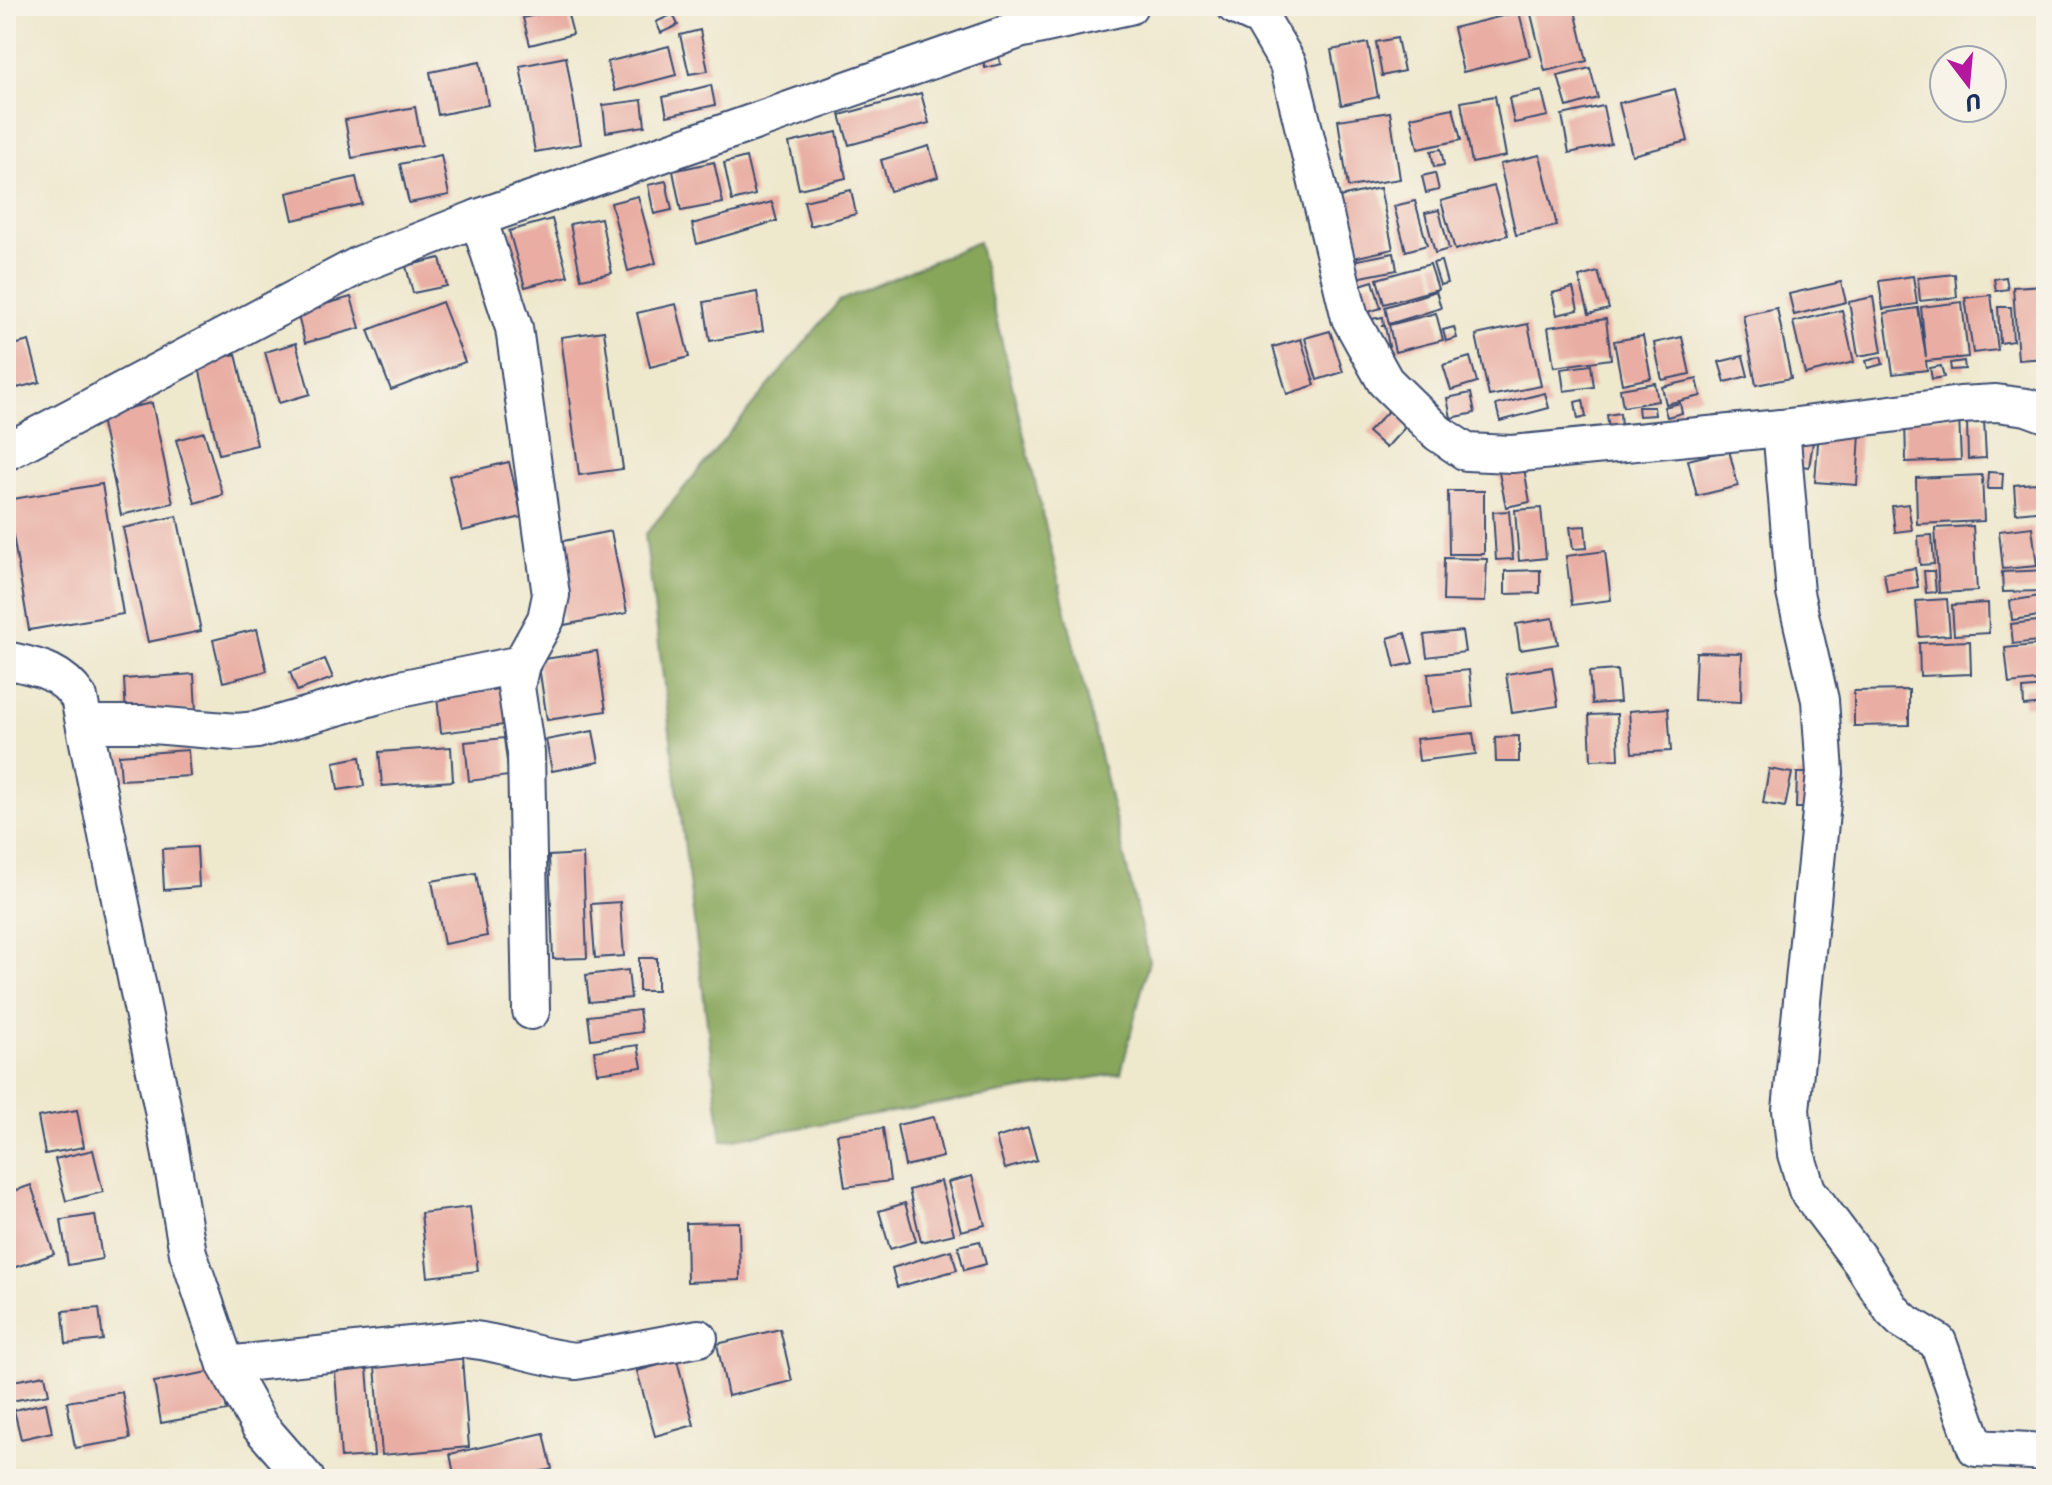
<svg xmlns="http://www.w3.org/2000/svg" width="2052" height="1485" font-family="Sriracha,sans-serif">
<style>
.forest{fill:#87a65a;stroke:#516a5c;stroke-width:2}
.building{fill:#e9ada3}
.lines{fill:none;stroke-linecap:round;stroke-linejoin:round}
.minor-casing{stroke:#3b4b6f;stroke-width:40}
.minor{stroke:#fff;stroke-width:36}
</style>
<rect width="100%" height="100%" fill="#f7f3e8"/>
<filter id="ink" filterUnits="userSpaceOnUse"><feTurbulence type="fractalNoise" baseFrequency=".0125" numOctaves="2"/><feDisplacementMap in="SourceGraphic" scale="16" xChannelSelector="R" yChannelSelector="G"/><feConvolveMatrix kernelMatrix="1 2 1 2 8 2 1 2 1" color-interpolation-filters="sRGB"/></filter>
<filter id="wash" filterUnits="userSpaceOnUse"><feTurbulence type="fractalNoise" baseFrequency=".006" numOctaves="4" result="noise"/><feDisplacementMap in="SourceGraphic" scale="32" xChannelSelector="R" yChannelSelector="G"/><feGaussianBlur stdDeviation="1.8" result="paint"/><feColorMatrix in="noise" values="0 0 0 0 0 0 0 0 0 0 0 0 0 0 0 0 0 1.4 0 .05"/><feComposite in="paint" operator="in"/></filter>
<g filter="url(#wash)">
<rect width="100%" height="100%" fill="#eee8cd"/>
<polygon class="forest" points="978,242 1149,961 1121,1073 722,1141 645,535 839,301"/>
<g id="blocks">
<g class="building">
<polygon points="1529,6 1574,6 1587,61 1545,71"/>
<polygon points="566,7 573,34 530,45 523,18"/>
<polygon points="1519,12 1530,56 1463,72 1453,28"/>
<polygon points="673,14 678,25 661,33 656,22"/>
<polygon points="700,30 708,71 689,74 680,35"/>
<polygon points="1397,38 1404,71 1382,76 1376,42"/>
<polygon points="1368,43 1378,97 1341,105 1331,50"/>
<polygon points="995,44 1001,64 985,68 980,48"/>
<polygon points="669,46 676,75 615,91 607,62"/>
<polygon points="566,57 581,144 535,152 520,66"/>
<polygon points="480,62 488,105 438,115 430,72"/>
<polygon points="1590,68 1598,98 1567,107 1558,76"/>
<polygon points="711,85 715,105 667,116 663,97"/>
<polygon points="1675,89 1688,141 1632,155 1619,103"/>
<polygon points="1542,91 1548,116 1514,123 1509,98"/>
<polygon points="921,93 929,123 849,145 840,115"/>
<polygon points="1495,96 1506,156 1472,163 1461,102"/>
<polygon points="642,100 645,126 606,132 603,105"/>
<polygon points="1603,106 1611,144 1569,153 1562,115"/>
<polygon points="415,107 422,145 352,158 345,120"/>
<polygon points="1453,108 1461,140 1418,149 1411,117"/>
<polygon points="1390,112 1400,179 1348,187 1338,120"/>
<polygon points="837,132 846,178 799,189 789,143"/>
<polygon points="929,146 938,177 890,191 881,160"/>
<polygon points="1441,149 1444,165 1434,167 1431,151"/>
<polygon points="441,155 449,195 409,203 400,164"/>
<polygon points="1540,155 1557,226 1516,235 1500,164"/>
<polygon points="746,157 755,195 732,201 724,163"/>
<polygon points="714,162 723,203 681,211 673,171"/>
<polygon points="1435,173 1439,190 1426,193 1422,176"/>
<polygon points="356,177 362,204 293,220 287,193"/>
<polygon points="666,181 672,210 654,214 648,185"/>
<polygon points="1494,186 1508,235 1455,250 1441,201"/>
<polygon points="1380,188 1393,249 1349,259 1335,198"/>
<polygon points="851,190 856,214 810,226 804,201"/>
<polygon points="638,196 656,263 628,271 611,203"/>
<polygon points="1415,201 1427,245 1406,251 1394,206"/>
<polygon points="772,202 777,221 697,244 692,224"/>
<polygon points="1439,210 1449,249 1435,253 1425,213"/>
<polygon points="601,218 612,273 581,279 570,224"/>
<polygon points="552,219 568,276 525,287 509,231"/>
<polygon points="1394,253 1397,270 1356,278 1352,261"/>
<polygon points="440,258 447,286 413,293 406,266"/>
<polygon points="1441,261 1447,283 1440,285 1433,263"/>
<polygon points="1430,264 1438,289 1384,304 1377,279"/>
<polygon points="1598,272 1609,309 1589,314 1579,277"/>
<polygon points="1955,274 1957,297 1920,301 1918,278"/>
<polygon points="1913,276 1917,304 1883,309 1879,281"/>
<polygon points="2006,277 2008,289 1996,291 1994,279"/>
<polygon points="1373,281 1381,308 1365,313 1357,286"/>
<polygon points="1841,282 1846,302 1794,315 1789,294"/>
<polygon points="2045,285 2046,358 2018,360 2013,287"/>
<polygon points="1573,288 1578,310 1557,315 1552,293"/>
<polygon points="1436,291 1441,308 1389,324 1385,307"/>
<polygon points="757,292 763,331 710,341 704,302"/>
<polygon points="1991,295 1998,350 1973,353 1965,298"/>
<polygon points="351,297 360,328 305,343 297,312"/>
<polygon points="1873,297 1882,352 1858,356 1849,302"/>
<polygon points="442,302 465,362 391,390 368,330"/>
<polygon points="1962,302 1968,357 1926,361 1927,370 1893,374 1884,313 1918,308 1926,357 1921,307"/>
<polygon points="676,304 689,357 650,367 637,313"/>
<polygon points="1998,307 2011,307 2013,341 2000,343"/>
<polygon points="1777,308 1791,378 1756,385 1743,315"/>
<polygon points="1842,310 1854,362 1805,374 1793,322"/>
<polygon points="1436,313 1443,340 1395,352 1389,325"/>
<polygon points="1383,317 1384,325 1381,326 1385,326 1389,346 1373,350 1366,320"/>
<polygon points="1606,319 1611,359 1554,367 1548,327"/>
<polygon points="1528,324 1541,386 1489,396 1476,335"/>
<polygon points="1454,327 1457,338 1446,341 1443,330"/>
<polygon points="604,331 623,469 579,475 561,337"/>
<polygon points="1330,331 1343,372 1317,380 1305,338"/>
<polygon points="1643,336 1651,378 1622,384 1614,341"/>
<polygon points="1682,337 1690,374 1662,380 1654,343"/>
<polygon points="1301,339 1315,385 1287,394 1273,347"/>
<polygon points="29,341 40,382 17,388 6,347"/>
<polygon points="296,343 310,394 279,403 265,352"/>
<polygon points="236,354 257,445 219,454 198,363"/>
<polygon points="1743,356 1748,376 1725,382 1719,362"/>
<polygon points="1470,357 1477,382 1451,390 1443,365"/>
<polygon points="1881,357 1883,364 1868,368 1866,361"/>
<polygon points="1964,361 1965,369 1951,370 1950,363"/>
<polygon points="1591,365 1594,387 1564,391 1561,369"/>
<polygon points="1941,366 1944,377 1932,379 1930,368"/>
<polygon points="1697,379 1701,396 1666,404 1662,387"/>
<polygon points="1655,383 1658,401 1623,407 1620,389"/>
<polygon points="1471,393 1475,413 1451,418 1447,398"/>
<polygon points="1545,393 1549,408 1500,421 1496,405"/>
<polygon points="1583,400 1586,417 1578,419 1575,402"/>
<polygon points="152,403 173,503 121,515 100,414"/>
<polygon points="1680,403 1682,413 1667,417 1664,407"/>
<polygon points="1638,407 1654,407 1655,415 1639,416"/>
<polygon points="1390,409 1408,424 1386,448 1368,432"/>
<polygon points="1620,413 1621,428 1609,430 1607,415"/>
<polygon points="1959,417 1961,460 1906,462 1905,419"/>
<polygon points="1984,420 1986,458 1968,459 1967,421"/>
<polygon points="1800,428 1815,430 1809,467 1795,465"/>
<polygon points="1819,430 1860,433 1857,485 1815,482"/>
<polygon points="204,432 223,495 195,503 176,440"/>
<polygon points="1729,450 1738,486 1697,496 1688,460"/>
<polygon points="509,462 522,517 462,531 449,476"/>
<polygon points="1523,463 1530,502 1506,507 1498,468"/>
<polygon points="1988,472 2003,473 2002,489 1987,489"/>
<polygon points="1982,475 1984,521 1917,524 1916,478"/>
<polygon points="2046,482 2046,510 2016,513 2014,485"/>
<polygon points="102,484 123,614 29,630 7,500"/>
<polygon points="1448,491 1484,491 1484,554 1449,554"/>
<polygon points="1908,504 1912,530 1895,532 1892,506"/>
<polygon points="1541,508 1546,558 1519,561 1515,510"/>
<polygon points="1509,511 1513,559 1496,560 1493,512"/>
<polygon points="177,516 201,631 148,642 123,528"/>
<polygon points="1585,526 1587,548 1573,549 1570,527"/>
<polygon points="1973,526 1977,591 1939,593 1935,528"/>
<polygon points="2032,527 2037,566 2003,569 1999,531"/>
<polygon points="611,531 627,613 564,625 549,544"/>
<polygon points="1932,535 1934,564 1920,565 1918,536"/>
<polygon points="1605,551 1611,600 1572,605 1566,556"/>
<polygon points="1444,558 1487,559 1485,602 1443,601"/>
<polygon points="1915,568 1918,587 1887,592 1884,573"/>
<polygon points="1540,570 1540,593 1505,594 1505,571"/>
<polygon points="2046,570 2046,591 2003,592 2002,572"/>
<polygon points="1924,571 1934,571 1936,592 1926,593"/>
<polygon points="2046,595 2046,615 2012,620 2010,601"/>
<polygon points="1947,599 1950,635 1919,637 1916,601"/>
<polygon points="1988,603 1989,633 1954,635 1952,605"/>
<polygon points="1553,618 1558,644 1520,650 1516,624"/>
<polygon points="2046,620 2046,640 2013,644 2011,624"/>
<polygon points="257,629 267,671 223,682 213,640"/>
<polygon points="1462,631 1465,652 1427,657 1424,635"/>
<polygon points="1405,633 1413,663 1395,667 1388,638"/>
<polygon points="1970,641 1971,674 1920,676 1919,643"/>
<polygon points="2046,644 2046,680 2009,684 2005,648"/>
<polygon points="597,651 606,711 547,720 538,660"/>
<polygon points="1696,652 1742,653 1741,702 1694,700"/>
<polygon points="325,659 333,678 297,691 290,672"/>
<polygon points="1552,667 1558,706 1512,713 1506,674"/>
<polygon points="1469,670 1473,707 1432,712 1428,674"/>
<polygon points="1617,670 1620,702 1592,704 1589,672"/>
<polygon points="194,674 196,710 126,714 124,679"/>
<polygon points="2046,687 2046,704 2024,706 2023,689"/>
<polygon points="507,688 512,724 441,733 437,697"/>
<polygon points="1909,690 1909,725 1854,726 1854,691"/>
<polygon points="1668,708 1671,751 1632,753 1629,711"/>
<polygon points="1617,714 1619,759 1591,760 1589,715"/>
<polygon points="593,731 599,762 552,771 546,740"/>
<polygon points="1473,733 1476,754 1419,761 1416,739"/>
<polygon points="1519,736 1519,762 1496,762 1495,737"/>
<polygon points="504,738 509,776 469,781 465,742"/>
<polygon points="451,747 453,781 382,786 379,752"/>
<polygon points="188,750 190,776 121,780 119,755"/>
<polygon points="360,757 364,786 338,790 334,762"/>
<polygon points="1769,769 1792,773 1785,807 1763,803"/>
<polygon points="1797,773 1818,773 1817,808 1796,808"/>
<polygon points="197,847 199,887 164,890 162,849"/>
<polygon points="583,854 587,958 553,959 549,856"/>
<polygon points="476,873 487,936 444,944 432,881"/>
<polygon points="620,902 624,956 595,958 591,904"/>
<rect x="639" y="958" width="18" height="33"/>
<polygon points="628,970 631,998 589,1002 586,975"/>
<polygon points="639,1010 642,1032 591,1039 588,1016"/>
<polygon points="638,1045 642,1067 597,1073 594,1051"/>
<polygon points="77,1110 84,1147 45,1154 38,1117"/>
<polygon points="934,1117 943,1157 905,1166 897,1125"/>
<polygon points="883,1128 890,1181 845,1187 837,1134"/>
<polygon points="1028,1128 1037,1160 1005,1169 996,1138"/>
<polygon points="93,1150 103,1192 66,1201 55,1159"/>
<polygon points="972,1176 985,1225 961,1231 948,1182"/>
<polygon points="941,1181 954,1234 921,1242 909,1190"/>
<polygon points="31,1185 54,1254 13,1268 6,1246 6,1194"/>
<polygon points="905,1203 916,1241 890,1249 879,1211"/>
<polygon points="470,1207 478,1271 428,1277 421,1213"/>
<polygon points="95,1215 102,1259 68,1265 61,1220"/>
<polygon points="739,1222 740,1280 687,1282 686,1223"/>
<polygon points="980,1241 986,1264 964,1270 958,1246"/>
<polygon points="951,1250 957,1270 897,1287 892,1268"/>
<polygon points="99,1308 103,1340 66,1344 63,1311"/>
<polygon points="780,1329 792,1381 728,1396 717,1344"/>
<polygon points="462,1358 469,1447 382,1455 375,1366"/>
<polygon points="677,1360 694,1425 655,1436 637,1371"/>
<polygon points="367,1368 374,1456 341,1458 335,1371"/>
<polygon points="220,1370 227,1411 161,1423 154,1382"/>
<polygon points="45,1375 49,1394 11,1401 8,1382"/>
<polygon points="122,1392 130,1439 75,1448 67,1402"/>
<polygon points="46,1403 52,1432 21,1439 14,1410"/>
<polygon points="544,1433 552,1469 507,1479 455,1479 450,1454"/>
</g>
</g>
</g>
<g filter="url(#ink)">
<use href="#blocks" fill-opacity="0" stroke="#3b4b6f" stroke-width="2"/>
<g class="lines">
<g class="minor-casing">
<g id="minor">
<polyline points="1235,6 1261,18 1288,64 1350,318 1385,381 1438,433 1466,452 1512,454 1781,428 1960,405 1996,403 2027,407 2046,414"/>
<polyline points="478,218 514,328 551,595 546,619 521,664 516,687 526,753 531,1011"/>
<polyline points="1781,428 1795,593 1820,700 1825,773 1791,1110 1796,1154 1807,1190 1861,1262 1892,1310 1902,1320 1938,1342 1976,1448 2046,1452"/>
<polyline points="6,452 361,264 478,218 1019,30 1129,6"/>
<path d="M6,660C37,667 60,670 79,698L163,1110L188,1253L226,1365L259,1425L306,1479"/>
<polyline points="86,724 141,724 237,732 257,730 400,689 521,664"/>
<path d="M226,1365L466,1339C504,1342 538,1358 576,1361L699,1338"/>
</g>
</g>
<use href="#minor" class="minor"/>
</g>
</g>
<rect width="2052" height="1485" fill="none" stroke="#f7f3e8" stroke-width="32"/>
<g transform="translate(1968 84) rotate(164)"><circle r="38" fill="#f7f3e8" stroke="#9fa5b1" stroke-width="2"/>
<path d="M0-6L14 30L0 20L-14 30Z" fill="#b5179e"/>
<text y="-12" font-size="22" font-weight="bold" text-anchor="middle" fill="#1b2f5e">U</text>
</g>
</svg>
